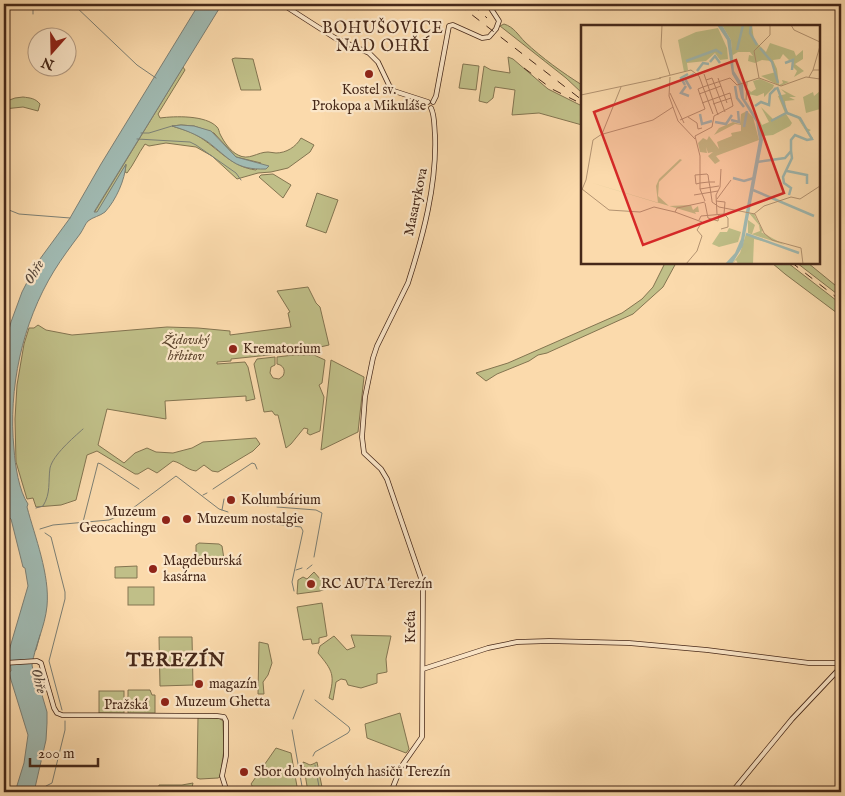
<svg xmlns="http://www.w3.org/2000/svg" width="845" height="796" font-family="'IM FELL English',serif">
<style>
.green{fill:#c0bf88;stroke:#837450;fill-rule:evenodd}
.water{fill:#a0b9b1;stroke:#7c7f74}
.lines{fill:none;stroke-linecap:round;stroke-linejoin:round}
.stream{stroke:#7c7f74;stroke-width:1}
.secondary-casing{stroke:#462819;stroke-width:5.5}
.secondary{stroke:#fce7c9;stroke-width:4}
.rail{stroke:#462819;stroke-width:1;stroke-dasharray:9 9;stroke-linecap:butt}
.poi-dot{fill:#8f2418;stroke:#fce7c9;stroke-width:2}
.labels{text-anchor:middle;dominant-baseline:central;stroke-width:4.5;stroke-linejoin:round;paint-order:stroke}
.poi-label{font-size:14px;fill:#462819;stroke:#fce7c9;text-anchor:start}
.street-label{font-size:14px;fill:#462819;stroke:#fce7c9}
.park-label{font-size:14px;font-style:italic;fill:#5e462f;stroke:#fce7c9}
.water-label{font-size:15px;font-style:italic;fill:#5c4c3f;stroke:#fce7c9}
.quarter-label{font-size:16px;letter-spacing:1px;fill:#462819;stroke:#fce7c9}
.district-label{font-size:19px;font-weight:bold;letter-spacing:1px;fill:#462819;stroke:#fce7c9}
.inset-river{fill:none;stroke:#a0b9b1;stroke-width:2.5}
.inset-road{fill:none;stroke:#b39371;stroke-width:1}
.view{fill:#d62828;fill-opacity:0.15;stroke:#d62828;stroke-width:2.5}
.inset-edge{fill:none;stroke:#462819;stroke-width:2.5}
</style>
<rect width="100%" height="100%" fill="#fbdaac"/>
<filter id="stains"><feTurbulence type="fractalNoise" baseFrequency=".004" numOctaves="4"/><feColorMatrix values="0 0 0 0 .2 0 0 0 0 .09 0 0 0 0 .02 0 0 0 .5 -.17"/></filter>
<radialGradient id="worn" r=".72"><stop offset=".6" stop-color="#630" stop-opacity="0"/><stop offset="1" stop-color="#630" stop-opacity=".3"/></radialGradient>
<g class="green">
<path d="M504,24C514,27 518,35 525,42C542,58 563,73 582,85V93L566,78L500,26Z"/>
<polygon points="508,57 513,59 548,89 582,106 582,125 539,113 512,115 515,90 495,87 493,98 487,103 479,101 484,66 491,70 510,73"/>
<polygon points="235,58 253,59 261,90 241,90 232,59"/>
<polygon points="463,64 479,66 476,90 459,88"/>
<path d="M183,67L185,70L158,114L160,118C175,116 206,115 217,127C219,129 219,132 220,134C224,142 230,151 238,155C249,161 257,152 268,152C271,152 273,153 276,153C286,153 296,147 301,138L314,145L310,152L288,168L271,172L258,173L237,179L212,156L196,147L166,143L149,146L145,144C138,154 134,164 127,173L125,172L126,165L97,213H94ZM181,125L194,126L214,133L236,157L261,163L256,170C231,167 218,148 198,136C190,131 181,129 172,126Z"/>
<path d="M23,97C30,98 35,98 40,104L38,111L23,107L4,109V102L15,98Z"/>
<polygon points="273,174 291,185 283,198 259,177 261,175"/>
<polygon points="317,193 338,200 326,233 306,226"/>
<polygon points="665,263 676,263 663,287 633,314 547,353 538,355 529,361 497,374 486,381 476,373 508,363 622,313 642,299 653,287"/>
<polygon points="772,263 788,263 841,304 841,316 785,274"/>
<polygon points="797,263 808,263 841,290 841,297"/>
<path d="M308,287L316,303L320,307L329,345L298,352L231,359V361L217,362V364L245,362L248,367L255,399L246,401V396L165,401L166,419L107,409L98,445L124,463L135,453L147,448L156,452L173,453L192,448L203,442L256,438L260,444L253,451L218,472L212,471L204,465L196,471C187,470 182,463 173,461L157,473L148,468L138,474H135L97,451L87,455L76,500L61,505L36,507L33,498L27,499L16,462L15,419L17,385L24,344L29,328H34L38,325L46,330L72,335L167,327L198,328L230,331V335L291,327L288,313L290,312L277,291Z"/>
<path d="M294,355H314L325,360L322,383L319,385L324,397L320,431L310,435L307,433L308,429L304,428L291,444L286,448L278,415H275L272,411L264,412L254,364L257,359L275,357V365L271,367L270,373L273,378L279,379L283,376C286,370 283,365 277,364V357Z"/>
<polygon points="331,360 364,377 358,432 321,450"/>
<polygon points="199,543 219,544 222,546 224,559 196,560 196,545"/>
<polygon points="137,566 137,578 115,578 115,567"/>
<polygon points="314,572 328,588 320,591 297,594 298,580 303,577 307,579"/>
<rect x="128" y="587" width="26" height="18"/>
<polygon points="322,603 327,636 319,638 319,643 312,644 311,639 303,640 297,607"/>
<path d="M351,635L391,636L386,659L387,672L377,674V683L361,688L348,685L346,680L341,679L336,682L333,700L329,698C335,675 333,671 318,653L320,646L334,636L347,650L355,647Z"/>
<polygon points="159,637 192,637 193,685 160,686"/>
<polygon points="259,642 268,644 272,663 268,675 263,682 264,694 258,694"/>
<polygon points="128,690 150,690 152,695 155,695 155,713 128,713"/>
<rect x="99" y="691" width="25" height="22"/>
<polygon points="400,713 409,749 406,753 367,738 365,724"/>
<polygon points="198,717 219,718 223,721 224,750 220,777 218,778 200,779 197,778"/>
<polygon points="276,748 291,753 298,792 256,792 251,784"/>
<path d="M303,762C310,764 308,767 317,762L323,792H308Z"/>
<polygon points="193,783 191,792 158,792 159,785 182,785"/>
</g>
<g class="water">
<path d="M199,4H222L94,212H97L126,164C125,180 116,200 105,212C100,216 93,217 88,221C85,224 83,230 80,234C71,246 62,258 54,271C22,323 8,389 14,449C15,465 19,491 28,504L27,507C35,537 50,575 47,606C45,627 35,645 32,665L33,670L35,671L47,712V723L46,740L34,792H15L24,763L28,735L11,680L9,672L11,671L10,660H9L8,654L28,586L25,568L23,567L11,519L8,517L4,499V347L11,322L22,292L37,263L70,218L101,164Z"/>
<path d="M181,125L194,126L211,131L236,157L269,166L266,169C235,170 230,159 208,142C196,134 185,130 172,126Z"/>
</g>
<g class="lines">
<g class="stream">
<polyline points="73,4 137,65 156,78"/>
<polyline points="33,14 33,4"/>
<polyline points="141,133 149,133 172,126"/>
<polyline points="137,139 190,142 196,145 236,173 241,180"/>
<polyline points="4,208 19,214 70,218"/>
<polyline points="213,489 252,463 255,464 257,469"/>
<polyline points="262,492 264,505 268,506"/>
<polyline points="203,495 207,493"/>
<polyline points="277,507 316,510 322,513 314,557"/>
<path d="M36,508L43,506C51,493 48,482 50,468C53,455 73,438 83,429"/>
<polyline points="222,510 224,499"/>
<polyline points="125,514 176,476 219,509 228,512"/>
<polyline points="238,517 247,521 301,527 303,531 292,582 294,591"/>
<polyline points="83,522 98,463 101,464 139,489"/>
<polyline points="40,529 53,525 109,520 114,518"/>
<polyline points="45,533 51,537 65,592 65,599 49,661 62,710"/>
<polyline points="307,569 312,565"/>
<polyline points="296,570 302,568"/>
<polyline points="35,651 36,650 40,635"/>
<polyline points="293,719 304,690"/>
<polyline points="292,730 303,792"/>
<polyline points="313,756 315,752 348,733 350,730 349,727 315,700"/>
<polyline points="315,765 320,792"/>
<polyline points="46,786 52,783 65,730 65,721"/>
</g>
<g class="secondary-casing">
<g id="secondary">
<polyline points="282,4 335,38 369,53 378,62 389,85 394,91 428,102"/>
<polyline points="433,102 436,96 449,26 453,25 482,38 489,37 496,29 499,21 488,4"/>
<polyline points="4,663 37,661 41,663 54,708 57,713 62,715 217,716 224,717 226,721 226,756 222,776 227,792"/>
<polyline points="423,669 488,648 517,642 549,641 629,643 707,650 809,663 841,663"/>
<path d="M391,792L401,767L422,737L423,584L387,479L381,469L364,453L362,437L365,397L373,358L377,346L408,283C423,236 437,185 435,135C434,126 435,116 431,108"/>
<polyline points="732,792 792,719 841,667"/>
</g>
</g>
<use href="#secondary" class="secondary"/>
<g class="rail">
<polyline points="458,4 582,100"/>
<polyline points="472,4 487,18"/>
<polyline points="524,68 552,89 576,101"/>
<polyline points="791,262 841,301"/>
</g>
</g>
<g class="poi-dot">
<circle cx="369" cy="74" r="5"/>
<circle cx="233" cy="349" r="5"/>
<circle cx="231" cy="500" r="5"/>
<circle cx="187" cy="519" r="5"/>
<circle cx="166" cy="520" r="5"/>
<circle cx="153" cy="569" r="5"/>
<circle cx="311" cy="584" r="5"/>
<circle cx="199" cy="684" r="5"/>
<circle cx="165" cy="702" r="5"/>
<circle cx="244" cy="772" r="5"/>
</g>
<g class="labels">
<g class="poi-label">
<text x="369" y="90" text-anchor="middle">Kostel sv.<tspan x="369" dy="16">Prokopa a Mikuláše</tspan></text>
<text x="243" y="349">Krematorium</text>
<text x="241" y="500">Kolumbárium</text>
<text x="156" y="512" text-anchor="end">Muzeum<tspan x="156" dy="16">Geocachingu</tspan></text>
<text x="197" y="519">Muzeum nostalgie</text>
<text x="163" y="561">Magdeburská<tspan x="163" dy="16">kasárna</tspan></text>
<text x="321" y="584">RC AUTA Terezín</text>
<text x="209" y="684">magazín</text>
<text x="175" y="702">Muzeum Ghetta</text>
<text x="254" y="772">Sbor dobrovolných hasičů Terezín</text>
</g>
<g class="street-label">
<text transform="translate(416 202) rotate(-78)">Masarykova</text>
<text transform="translate(411 627) rotate(-90)">Kréta</text>
<text x="126" y="705">Pražská</text>
</g>
<g class="park-label">
<text x="186" y="340">Židovský<tspan x="186" dy="16">hřbitov</tspan></text>
</g>
<g class="water-label">
<text transform="translate(34 272) rotate(-60)">Ohře</text>
<text transform="translate(39 681) rotate(76)">Ohře</text>
</g>
<g class="quarter-label">
<text x="383" y="29">BOHUŠOVICE<tspan x="383" dy="18">NAD OHŘÍ</tspan></text>
</g>
<g class="district-label">
<text x="176" y="661">TEREZÍN</text>
</g>
</g>
<g transform="translate(581 25)">
<rect width="239" height="239" fill="#fbdaac"/>
<path d="M141,0H171L173,15L185,27L189,18L213,26L215,31L222,25V34L214,39L223,46L213,52L216,46L212,42L213,34L208,35L202,29L199,34L192,35L196,44L198,60L202,58L201,55L208,57L199,61L180,51L195,47L190,36L181,35L174,38L167,36L168,30L172,31L169,27H157L152,30V41L150,15ZM137,3L146,23L147,34L139,35L134,28L125,36L106,38L107,45L103,47L97,15L115,7ZM179,54L193,60L192,63L183,72V68L176,71L167,69L166,63L170,67L175,64L172,56ZM200,64L215,72H208L214,75L204,76L205,84L208,89L217,91L223,102L230,105L227,107L232,113L230,114L216,92L205,89L211,98L209,101L192,110L182,111L178,94L181,100L188,97L180,82L192,94L204,88L197,71L205,69ZM239,66V84L225,88L222,72L232,67L233,71ZM166,86L172,92L178,115L135,131L139,136L134,139L127,131L132,127L127,128L125,122L126,128L119,127L117,118L122,113L126,115L128,111L138,124L136,117L151,111L150,108L160,106V100L154,99L133,110L138,103L152,97L159,99L160,89ZM99,134L101,135L78,157L77,171L88,181L110,180L112,185L117,181L118,187H114L115,189L8,157L77,178L75,161L78,154ZM168,188L173,189L182,206L180,207L204,220L167,208V195L174,200L171,209L179,206L178,200ZM148,203L160,207L157,217L138,222L131,219L139,207H146ZM165,209L193,219L173,214L172,239H157L155,235L151,239L159,228Z" fill="#c0bf88"/>
<path d="M136,0H141L150,15L153,46L162,60L163,73L178,96L182,115L162,221L151,239H144L154,228L160,214L178,115L175,97L160,73L157,59L151,49L146,15Z" fill="#a0b9b1"/>
<path class="inset-river" d="M170,0L169,8L176,20M179,23L191,37L197,58M156,25L162,0M105,36L135,25L141,29M129,37L134,31L139,38M204,38L212,35L211,45M116,46L122,38L128,39M104,60L100,53L107,49M105,61L100,68L108,71M154,61L156,73L163,82M110,64L104,54L113,49M174,81L180,77L188,80L189,69L195,63M119,89L121,99L131,96M150,95L158,97L157,86M190,96L205,88M134,97L145,99L151,90M163,102L166,86M176,137L204,133L210,126V115L214,110L226,115L231,114L219,93L206,88L196,62M206,146L226,150V159M152,153L163,156L173,153M172,165L233,191M208,170L210,163L203,158L202,152L211,133L210,126M165,209L218,228"/>
<path class="inset-road" d="M81,0L80,22L89,50M210,0L213,5L239,17M232,45L239,21M123,49L137,90M89,52L88,71L97,96L114,114M228,52L232,45H239M78,53L110,45L118,51L122,62L149,53L156,60L178,53L200,61L225,52L239,54M137,53L146,78M178,53L173,26L189,10V0M125,55L131,53L144,87M89,68L103,98M118,69L140,61M0,70L80,53M165,75L166,57M121,78L149,68L152,81L133,91M132,79L150,73M124,84L117,64L122,62L132,89M107,92L116,98L117,104L121,103M99,95L124,84M22,109L72,95L92,82M1,164L28,185L59,187L73,182L94,187M119,164L138,161M0,167L5,155L12,115L21,109L40,62M113,170L137,166M136,174L150,155M124,176L119,164V131L114,111L131,102L133,91M135,176L144,177L143,189M131,177L138,182L174,189L183,208L191,215L220,223L222,239M131,177V176L129,162L128,157L127,150L126,149L114,150L115,159L119,158L128,157H134M124,178L127,193L137,196L138,189M136,189L135,170L139,162L140,144M173,189L183,181L210,172L219,174L239,161M118,195L120,191L143,189M140,204L147,202V193L143,189M105,239L116,226L121,211L116,205L121,197L94,187L96,183L124,177"/>
<path class="view" d="M155,35L203,168L62,220L13,87Z"/>
<rect width="239" height="239" class="inset-edge"/>
</g>
<rect width="845" height="796" fill="none" stroke="#fbdaac" stroke-width="20"/>
<rect x="5" y="5" width="835" height="786" fill="none" stroke="#462819" stroke-width="2.5"/>
<rect x="10" y="10" width="825" height="776" fill="none" stroke="#462819"/>
<g transform="translate(52 52) rotate(200)"><circle r="24" fill="#fce7c9" stroke="#b39b83"/>
<path d="M0-4L9 19L0 12L-9 19Z" fill="#8f2418"/>
<text y="-8" font-size="14" font-weight="bold" text-anchor="middle" fill="#462819">N</text>
</g>
<path d="M30 758v8h68v-8" fill="none" stroke="#462819" stroke-width="2.5"/>
<text x="38" y="758" font-size="15" fill="#462819" stroke="#fce7c9" stroke-width="4" paint-order="stroke">200 m</text>
<rect width="100%" height="100%" filter="url(#stains)"/>
<rect width="100%" height="100%" fill="url(#worn)"/>
</svg>
